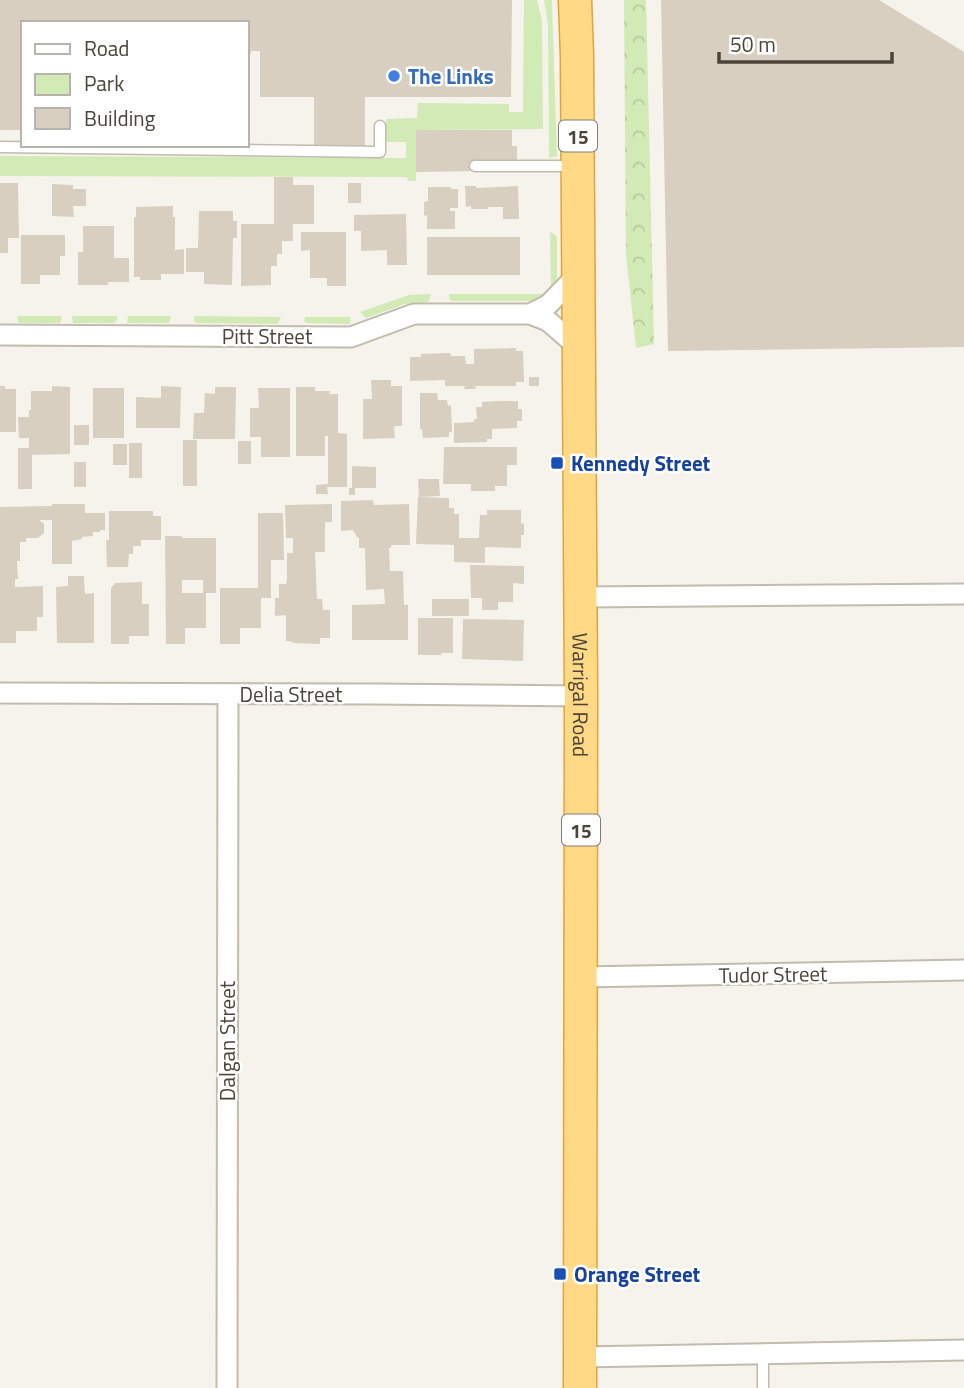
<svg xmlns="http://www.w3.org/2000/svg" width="964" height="1388" font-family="'Titillium Web',sans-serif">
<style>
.green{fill:#d2eab5}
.forest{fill:url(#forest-crowns)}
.building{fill:#d8cfc1;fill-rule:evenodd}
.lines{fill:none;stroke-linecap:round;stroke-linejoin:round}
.service-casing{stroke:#c2bbae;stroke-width:13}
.minor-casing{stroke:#c2bbae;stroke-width:23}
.trunk-casing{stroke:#e0a43c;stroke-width:35}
.service{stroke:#fff;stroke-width:10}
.minor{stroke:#fff;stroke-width:19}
.trunk{stroke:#ffd985;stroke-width:32}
.shop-dot{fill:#3f7fe0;stroke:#fff;stroke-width:2.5}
.transit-dot{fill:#1a4fb4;stroke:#fff;stroke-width:2.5}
.labels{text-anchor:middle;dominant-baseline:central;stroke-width:5;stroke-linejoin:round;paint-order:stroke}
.shield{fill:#fff;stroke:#817c74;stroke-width:2}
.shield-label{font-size:19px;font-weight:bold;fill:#4b4439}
.shop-label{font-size:21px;font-weight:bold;fill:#366cbe;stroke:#fff;text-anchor:start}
.street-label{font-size:21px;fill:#4b4439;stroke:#fff}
.transit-label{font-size:21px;font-weight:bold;fill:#164399;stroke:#fff;text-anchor:start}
</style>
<defs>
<pattern id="forest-crowns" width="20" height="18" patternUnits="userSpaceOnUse" patternTransform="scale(1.75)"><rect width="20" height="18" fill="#d2eab5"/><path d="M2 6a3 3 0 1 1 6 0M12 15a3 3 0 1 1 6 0" fill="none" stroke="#b6ca9c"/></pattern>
</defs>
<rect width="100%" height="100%" fill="#f6f3ec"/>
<g class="green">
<polygon points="524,0 537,0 542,21 543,129 416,130 416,181 408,181 407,177 0,176 0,156 406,158 406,142 386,142 386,119 417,118 418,103 509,104 509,112 523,112"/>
<polygon points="544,0 552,0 552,3 557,156 549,158 548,24"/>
<polygon points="550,232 554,234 557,237 557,282 554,289 551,289"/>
<polygon points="431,294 430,299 428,302 405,304 366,318 360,312 409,295"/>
<polygon points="449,294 542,294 545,298 539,301 452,301 449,299"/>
<polygon points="17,316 62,316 60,323 19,323"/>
<polygon points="72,316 117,316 117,320 114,323 73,323"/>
<polygon points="128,316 171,316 169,323 127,323"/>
<polygon points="194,316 281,317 278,324 197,323 194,321"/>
<polygon points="305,317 350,317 351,321 349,324 306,323 304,321"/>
</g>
<polygon class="forest" points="624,0 646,0 654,344 636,348 626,254"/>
<g class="building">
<polygon points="0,0 512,0 511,97 365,97 365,146 314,146 314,97 260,97 260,51 251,51 251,54 247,54 247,23 23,23 23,130 0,130"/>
<polygon points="661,0 879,0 964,52 964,347 668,351"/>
<polygon points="416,130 512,130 512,146 517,146 517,165 481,165 481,171 416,172"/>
<polygon points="274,177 293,177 293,185 314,185 314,224 293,224 293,241 282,241 282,254 277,254 277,266 271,266 271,285 241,286 241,224 274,224"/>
<polygon points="0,183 18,183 19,238 8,238 8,253 0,253"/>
<rect x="348" y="183" width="13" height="20"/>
<polygon points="52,184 73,185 73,189 86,189 86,206 73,206 74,217 52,216"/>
<polygon points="465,186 476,186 476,188 518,186 519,219 503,219 503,207 488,207 488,209 471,209 471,206 466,207"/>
<polygon points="428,187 451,187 451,189 458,189 458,208 450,208 450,211 455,211 455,229 427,229 427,215 424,216 424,202 428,201"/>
<polygon points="173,206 173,217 175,217 175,250 184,249 184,274 161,274 161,280 140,280 140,277 134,277 134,217 136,217 136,207"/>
<polygon points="199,211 233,211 233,221 237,221 237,238 233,238 232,285 204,284 204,272 186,272 186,248 198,248"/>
<polygon points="406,214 407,265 387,265 387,250 361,251 361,231 354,231 354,215"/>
<polygon points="83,226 114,226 114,258 129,258 129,282 108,282 108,285 78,285 78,252 83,252"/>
<polygon points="301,232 346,232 346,286 327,286 327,278 310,278 310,250 301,251"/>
<polygon points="21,235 65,235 65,256 60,256 60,275 40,275 40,284 21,284"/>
<rect x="427" y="237" width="93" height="38"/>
<polygon points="516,348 516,351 523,351 524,382 516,382 516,386 475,386 476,389 464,389 465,386 445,386 445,380 410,381 410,357 421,357 421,354 450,353 451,356 465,356 466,364 474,364 474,349"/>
<rect x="529" y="377" width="10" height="9"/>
<polygon points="371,380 391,380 391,386 402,386 402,426 394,426 395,438 363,439 363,399 372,399"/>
<polygon points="0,386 5,386 5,389 16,389 16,432 0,432"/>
<polygon points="52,386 70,387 70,454 32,455 32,489 18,489 18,448 29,448 29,438 19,438 18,417 29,417 29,410 31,410 31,391 52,391"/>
<polygon points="161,386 181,387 180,428 136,428 136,397 161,398"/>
<polygon points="215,387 236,387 235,439 193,439 194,413 204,413 205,393 215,394"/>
<polygon points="296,387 315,387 315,391 330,391 329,394 338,394 338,433 347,434 347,487 327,487 328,494 316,494 316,485 328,484 328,436 325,436 325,456 296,456"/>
<rect x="93" y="388" width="31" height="50"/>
<polygon points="258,388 290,388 290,457 261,457 261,437 250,437 250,408 259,408"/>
<polygon points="420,393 437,393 438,400 447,400 448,406 451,405 452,432 449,432 449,437 423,438 422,429 420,429"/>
<polygon points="498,401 518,401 518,409 522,409 522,421 517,421 517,428 492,429 492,439 487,439 487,442 454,443 454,423 474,422 474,419 477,419 476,407 482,407 482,402"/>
<rect x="74" y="425" width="15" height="20"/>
<rect x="183" y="440" width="14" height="46"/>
<rect x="238" y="441" width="13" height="23"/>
<rect x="129" y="443" width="13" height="35"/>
<rect x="113" y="444" width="14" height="21"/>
<polygon points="444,447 517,447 517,465 507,465 507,486 495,486 495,491 471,491 471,484 443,484"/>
<rect x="74" y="462" width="12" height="25"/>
<polygon points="352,466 376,467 376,488 355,488 355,495 349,495 349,488 352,488"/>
<polygon points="418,479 439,479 440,496 419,497"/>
<polygon points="418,497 449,498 449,508 454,508 454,514 459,514 459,538 479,538 480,515 487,515 487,510 521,510 521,523 524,524 524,535 521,535 521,548 485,547 485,563 454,562 454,545 416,544"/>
<polygon points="373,500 374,505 409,504 410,545 391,545 391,548 389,548 390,571 403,571 404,605 408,605 408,640 352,640 352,605 385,604 384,589 366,590 365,548 359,548 359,538 357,537 353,530 341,531 341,501"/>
<polygon points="52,504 85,504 85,513 105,513 105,530 100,530 100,532 93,532 93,536 82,537 82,539 72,541 72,564 52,564 52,520 39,520 44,524 44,533 38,538 26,538 26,542 20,542 20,561 17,561 18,579 15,579 15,587 43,586 43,617 37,617 37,631 16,631 16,643 0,643 0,507 52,506"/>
<polygon points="332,504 332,522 325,522 325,552 315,552 317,599 322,599 323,610 330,610 330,638 320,638 320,644 293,643 293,642 286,641 286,615 275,616 275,598 279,598 279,584 286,584 287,579 287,553 293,553 293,538 286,538 285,505"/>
<polygon points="109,511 153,511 153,516 161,516 161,540 141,540 141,546 133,546 133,554 129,554 128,567 107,567 106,540 109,540"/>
<polygon points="258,513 283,513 284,560 271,560 271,598 261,598 261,628 240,628 240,644 220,644 220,588 258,588"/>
<path d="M165,536H182V538H216V593H206V628H185V644H166ZM182,580H203V593H182Z"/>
<polygon points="470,565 524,566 524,584 513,583 513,602 498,602 498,610 482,610 482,598 471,598"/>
<polygon points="68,576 84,576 85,594 94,593 94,643 57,643 56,587 68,586"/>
<polygon points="142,582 142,604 149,604 149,636 129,636 129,644 111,644 111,588 115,583"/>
<rect x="432" y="599" width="37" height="17"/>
<polygon points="418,618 453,618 453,653 441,653 441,655 418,655"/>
<polygon points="463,619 524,620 523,661 462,659"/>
</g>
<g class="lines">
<g class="service-casing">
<g id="service">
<polyline points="0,147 380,152 380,126"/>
<polyline points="475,166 574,166"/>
<polyline points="763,1353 763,1388"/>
</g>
</g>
<g class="minor-casing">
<g id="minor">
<polyline points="530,314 548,305 579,273"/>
<polyline points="0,335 351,337 414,314 530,314 548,321 578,347"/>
<polyline points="581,597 964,594"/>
<polyline points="0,693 374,694 581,696"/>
<polyline points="581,977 964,970"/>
<polyline points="580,1357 964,1350"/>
<polyline points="227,1388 228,694"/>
</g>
</g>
<g class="trunk-casing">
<g id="trunk">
<path id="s1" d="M575,0L577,56L581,696L580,1388"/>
</g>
</g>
<use href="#service" class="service"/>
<use href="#minor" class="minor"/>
<use href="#trunk" class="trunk"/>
</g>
<circle class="shop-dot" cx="394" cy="76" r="7"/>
<g class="transit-dot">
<rect x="550" y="456" width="14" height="14" rx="3.5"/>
<rect x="553" y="1267" width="14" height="14" rx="3.5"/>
</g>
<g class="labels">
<g class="shield">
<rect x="559" y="120.5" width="38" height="31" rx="5"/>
<rect x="562" y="814.5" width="38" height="31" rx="5"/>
</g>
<g class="shield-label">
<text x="578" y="136">15</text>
<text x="581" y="830">15</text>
</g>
<g class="shop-label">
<text x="408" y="76">The Links</text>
</g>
<g class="street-label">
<text x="267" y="336">Pitt Street</text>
<text x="291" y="694">Delia Street</text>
<text stroke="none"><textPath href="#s1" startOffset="695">Warrigal Road</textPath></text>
<text transform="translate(773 974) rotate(-1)">Tudor Street</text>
<text transform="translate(227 1041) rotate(-90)">Dalgan Street</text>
</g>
<g class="transit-label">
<text x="571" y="463">Kennedy Street</text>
<text x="574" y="1274">Orange Street</text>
</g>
</g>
<rect x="21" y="21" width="228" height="126" fill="#ffffff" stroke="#b7b4b0" stroke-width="2"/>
<rect x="35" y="44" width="35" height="10" fill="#ffffff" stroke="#b7b4b0" stroke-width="2"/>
<text x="84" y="56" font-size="21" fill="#4b4439">Road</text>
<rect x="35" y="74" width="35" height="21" fill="#d2eab5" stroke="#b7b4b0" stroke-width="2"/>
<text x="84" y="91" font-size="21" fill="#4b4439">Park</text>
<rect x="35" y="108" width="35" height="21" fill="#d8cfc1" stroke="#b7b4b0" stroke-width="2"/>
<text x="84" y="126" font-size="21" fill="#4b4439">Building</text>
<path d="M719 52v10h173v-10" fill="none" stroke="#4b4439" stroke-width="3.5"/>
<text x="730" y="52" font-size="21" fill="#4b4439" stroke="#ffffff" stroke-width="5" paint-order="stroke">50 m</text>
</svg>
